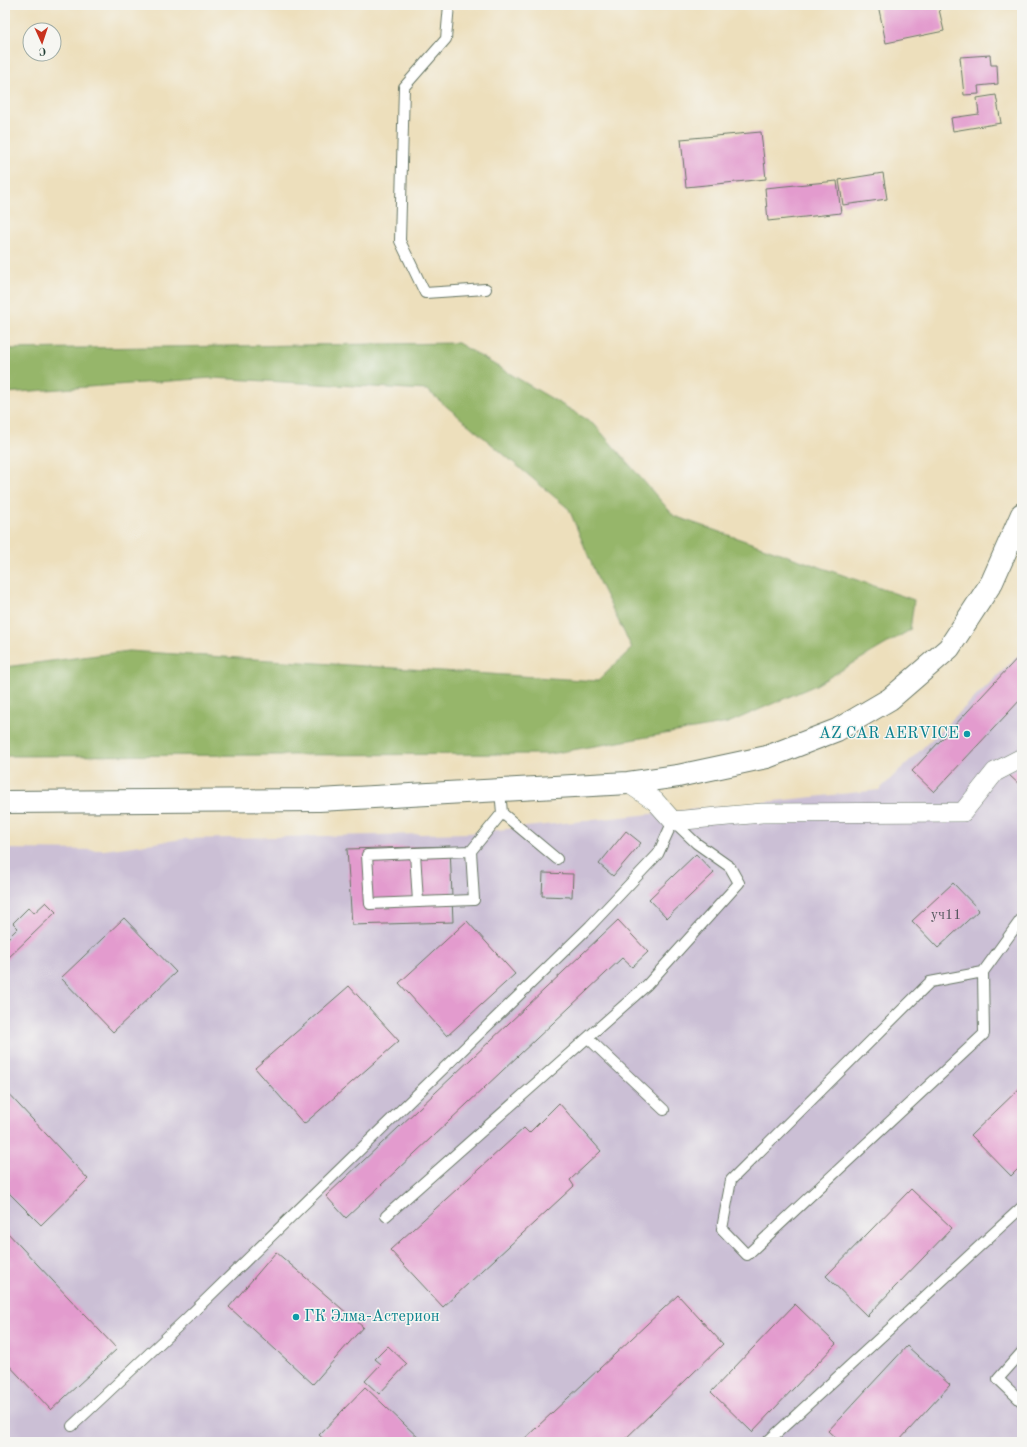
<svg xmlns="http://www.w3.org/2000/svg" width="1027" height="1447" font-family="'Old Standard TT',serif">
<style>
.industrial{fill:#cbbfd5}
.forest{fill:#96b66a;stroke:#5a7a4f}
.building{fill:#e39bce}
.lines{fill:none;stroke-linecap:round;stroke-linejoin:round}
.service-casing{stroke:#677664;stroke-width:12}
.minor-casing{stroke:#677664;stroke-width:20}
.secondary-casing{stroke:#677664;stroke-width:24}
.service{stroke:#fff;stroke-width:10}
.minor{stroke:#fff;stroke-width:19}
.secondary{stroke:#fff;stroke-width:22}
.culture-dot{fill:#0f9aa8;stroke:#f6f6f2;stroke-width:1.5}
.labels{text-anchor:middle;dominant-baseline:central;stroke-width:3;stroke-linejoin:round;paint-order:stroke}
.number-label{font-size:14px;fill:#50545a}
.culture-label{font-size:16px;fill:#0d838f;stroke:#f6f6f2;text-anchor:end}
</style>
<rect width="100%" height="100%" fill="#f6f6f2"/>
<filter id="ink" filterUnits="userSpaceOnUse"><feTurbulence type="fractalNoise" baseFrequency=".025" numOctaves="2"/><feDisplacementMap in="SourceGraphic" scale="8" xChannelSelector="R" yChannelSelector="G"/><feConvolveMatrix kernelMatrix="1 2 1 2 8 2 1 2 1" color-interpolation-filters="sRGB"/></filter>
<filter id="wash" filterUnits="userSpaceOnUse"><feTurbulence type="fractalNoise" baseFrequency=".012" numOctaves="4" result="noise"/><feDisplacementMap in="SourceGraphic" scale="16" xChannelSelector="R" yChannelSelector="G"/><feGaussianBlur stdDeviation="0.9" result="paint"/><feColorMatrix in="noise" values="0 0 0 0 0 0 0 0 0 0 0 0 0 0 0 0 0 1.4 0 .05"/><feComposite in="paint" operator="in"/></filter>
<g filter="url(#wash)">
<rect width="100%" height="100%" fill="#eddfbc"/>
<polygon class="industrial" points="1022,652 1022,1442 5,1442 5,849 104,850 183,839 469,833 879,790"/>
<polygon class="forest" points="458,343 593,423 674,516 914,600 910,630 816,685 728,723 549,754 5,756 5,667 129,651 598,681 632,648 599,582 569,509 427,390 212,378 5,393 5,349"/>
<g id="blocks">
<g class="building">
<polygon points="878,5 938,5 944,31 886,43"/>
<polygon points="990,55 991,65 997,65 998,84 978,86 979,94 964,95 960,57"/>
<polygon points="996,95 1001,123 953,131 951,118 979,114 977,98"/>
<polygon points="761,132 766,179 686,187 681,139"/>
<polygon points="883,173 887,199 843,205 839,180"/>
<polygon points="837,181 841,213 768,221 765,188"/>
<polygon points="1022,653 1022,698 934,792 912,771"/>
<polygon points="1022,769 1022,787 1008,774"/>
<polygon points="626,831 641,843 613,876 599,864"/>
<polygon points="450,846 453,922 352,925 347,849"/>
<polygon points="696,854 714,873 667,918 649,899"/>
<polygon points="543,873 573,874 572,897 542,896"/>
<polygon points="953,883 979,910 938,948 912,921"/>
<polygon points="46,902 56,912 5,961 5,941 18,928 13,923 29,907 34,913"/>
<polygon points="124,918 176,972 113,1032 61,978"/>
<polygon points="618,920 648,952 632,967 622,958 346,1218 326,1196"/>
<polygon points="467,921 515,974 447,1036 399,983"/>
<polygon points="349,986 399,1041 304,1124 255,1068"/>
<polygon points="1022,1086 1022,1165 1011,1176 971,1135"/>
<polygon points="5,1090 88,1179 41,1225 5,1189"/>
<polygon points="559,1103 601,1151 570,1180 574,1186 443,1307 390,1250 524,1128 529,1133"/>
<polygon points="911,1189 952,1228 867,1316 826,1276"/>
<polygon points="5,1230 117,1349 51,1410 5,1361"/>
<polygon points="276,1252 363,1327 313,1384 229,1307"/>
<polygon points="678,1295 723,1344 622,1442 521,1442"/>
<polygon points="795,1304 836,1344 752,1432 711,1392"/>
<polygon points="388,1346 407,1364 379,1394 365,1381 381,1364 375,1359"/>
<polygon points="907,1346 950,1385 898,1442 840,1442 828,1431"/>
<polygon points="365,1387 423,1442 327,1442 319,1435"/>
</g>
</g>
</g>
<g filter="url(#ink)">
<use href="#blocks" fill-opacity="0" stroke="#677664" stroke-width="1"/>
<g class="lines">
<g class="service-casing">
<g id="service">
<polyline points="449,5 446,39 404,87 400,241 425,293 486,289"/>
<polyline points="502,813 557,859"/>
<polyline points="471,851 474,900 418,902 415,853 471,851 502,813 500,790"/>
<polyline points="415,853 367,855 370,904 418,902"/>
<polyline points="983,972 930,982 731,1180 722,1229 747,1255 984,1034 983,972 1022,918"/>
<polyline points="588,1038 664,1110"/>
<polyline points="1022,1352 998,1379 1022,1402"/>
<polyline points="72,1426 187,1318 590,926 658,854 673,821 696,843 730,867 739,883 647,985 386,1216"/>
<polyline points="767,1442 1022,1207"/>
</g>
</g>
<g class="minor-casing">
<polyline id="minor" points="628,783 655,801 673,821 762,813 963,812 995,772 1022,758"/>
</g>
<g class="secondary-casing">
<polyline id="secondary" points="5,802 319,800 628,783 678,776 767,757 837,730 890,699 949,648 992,582 1022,514"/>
</g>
<use href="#service" class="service"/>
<use href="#minor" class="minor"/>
<use href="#secondary" class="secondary"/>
</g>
</g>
<g class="culture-dot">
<circle cx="967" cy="734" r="4"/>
<circle cx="296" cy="1317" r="4"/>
</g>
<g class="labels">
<g class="number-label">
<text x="946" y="915">уч11</text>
</g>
<g class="culture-label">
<text x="959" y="734">AZ CAR AERVICE</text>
<text x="304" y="1317" text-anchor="start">ГК Элма-Астерион</text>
</g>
</g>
<rect width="1027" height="1447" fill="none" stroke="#f6f6f2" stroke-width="20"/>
<g transform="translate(42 42) rotate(177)"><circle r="19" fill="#f6f6f2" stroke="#a0aca6"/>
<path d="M0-3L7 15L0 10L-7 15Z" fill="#c8321e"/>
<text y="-6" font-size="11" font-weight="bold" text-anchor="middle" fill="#1f3d34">С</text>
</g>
</svg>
